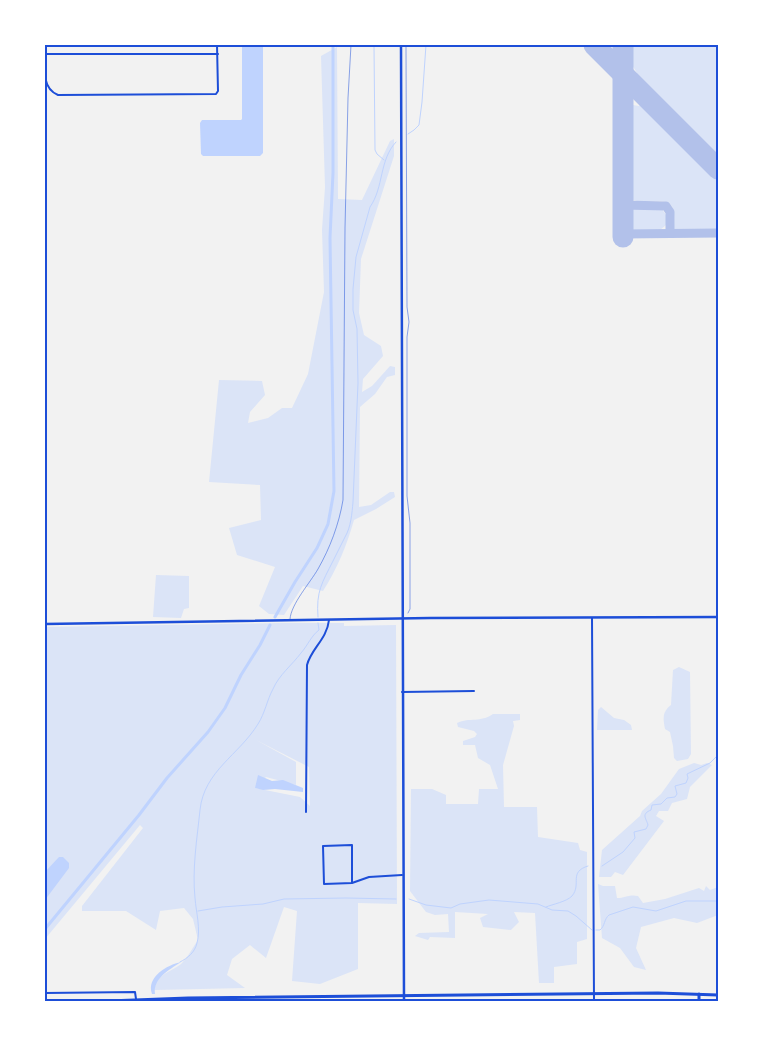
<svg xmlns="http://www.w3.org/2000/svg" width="763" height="1046" font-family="'Archivo Narrow',sans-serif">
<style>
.green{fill:#dbe4f7;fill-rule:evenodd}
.water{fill:#bfd3fe}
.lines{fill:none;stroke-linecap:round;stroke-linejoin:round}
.stream{stroke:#bfd3fe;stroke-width:1}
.canal{stroke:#bfd3fe;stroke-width:3}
.taxiway{stroke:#b2c1ea;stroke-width:9}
.runway{stroke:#b2c1ea;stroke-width:21}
.path{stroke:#1d4ed8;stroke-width:0.5}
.service{stroke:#1d4ed8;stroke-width:0.5}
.minor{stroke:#1d4ed8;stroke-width:2}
.tertiary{stroke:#1d4ed8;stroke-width:2.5}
.secondary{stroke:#1d4ed8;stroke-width:2.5}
.trunk{stroke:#1d4ed8;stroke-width:3}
.neatline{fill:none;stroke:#1d4ed8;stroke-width:2}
</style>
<rect width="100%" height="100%" fill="#f2f2f2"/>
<g class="green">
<polygon points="628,45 718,45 718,159 634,75 637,73 629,60"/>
<path d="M337,47L338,199L362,200L390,141L394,139V156L361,259L359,313L364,335L381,346L383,356L363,379L362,392L372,386L390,366L395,367V375L387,377L375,394L360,407L359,507L371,505L390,492H394L395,497L376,509L354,520C347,545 337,569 323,591L303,586L284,615L269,614L259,606L275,567L237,555L229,528L261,520L260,485L209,482L219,380L262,381L265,395L250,412L248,423L268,418L282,408H292L308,374L324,292L322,230L325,187L321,56Z"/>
<path d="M642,103L718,179V230H674C674,224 675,215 673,209C669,193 639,208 629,197L628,110L633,105L639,106Z"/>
<polygon points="628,209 662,209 666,215 666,225 660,230 633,230 628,225"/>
<polygon points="156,575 189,576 189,608 184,609 181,618 153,617"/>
<path d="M283,623H344V626L396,625L397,904L358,903V969L320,984L292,981L297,911L284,907L266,958L250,945L232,959L227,975L245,988L155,990C153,975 174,971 182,963C188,957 193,947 198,940L193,919L184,908L160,911L156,930L126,911H82V906L143,828L140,825L45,939V627ZM256,740L309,767L310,806L300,797L255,788L266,777L296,785V762Z"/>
<path d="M679,667L690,672L691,754L688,759L677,761L674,758L673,746L670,732L665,729C663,718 662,712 671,705L673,670Z"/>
<polygon points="601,707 614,718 624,720 631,725 632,730 597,730 598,710"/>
<path d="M493,714H520V720L513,721L514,726L503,765L504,807H537L538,837L578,843L580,850L587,852V939L577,942V964L554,967V983H539L535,913L514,912L519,922L511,930L483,927L480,918L488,914L455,912V938L430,937L428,940L415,936L419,933L449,932L448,914L435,915L426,912L410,891L411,789H432L446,795V804H478L479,789H498L490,765L478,758L475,745H463V741L475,737L477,734L474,731L458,727L457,723C470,717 480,723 493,714Z"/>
<polygon points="694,763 701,765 707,763 712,765 690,787 687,799 672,803 668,811 659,811 656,816 664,821 623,875 615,872 611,877 599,877 602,850 640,816 642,811 661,794 679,769"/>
<path d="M598,884L603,886H615L617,898C625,898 629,894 638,896L643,903L665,899L699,888L704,891L706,886L710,890L718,887V915L697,923L674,918L641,927L636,948L646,970L634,967L620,948L602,938Z"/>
</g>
<g class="water">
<polygon points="242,45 263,45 263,153 260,156 203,156 201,154 200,123 202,120 241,120 242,119"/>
<polygon points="258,775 272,781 283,780 303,788 303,792 275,789 263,790 255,788"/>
<polygon points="59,857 63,857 69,863 69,868 45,900 45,872"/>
<path d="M181,962C169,970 153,978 155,994H152C146,977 167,965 181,962Z"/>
</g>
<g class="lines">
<g class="stream">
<polyline points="374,45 375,150 377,154 384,160"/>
<polyline points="408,134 414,130 419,125 422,102 426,45"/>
<path d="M318,617C316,591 322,583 333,561C337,553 341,545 345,537C351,527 352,513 353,502L358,383L357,329L353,310V289L356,257L370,207C384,187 379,160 396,142"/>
<path d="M602,866L623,852L635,838L634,832L646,829L648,825C646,818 641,814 651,810L652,805L661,804L667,798L675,797L677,794L675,786L686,783L688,778L687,774L710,763L718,755"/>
<polyline points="409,899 426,905 451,908 460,904 489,900 538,904 552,910 568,911 576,916 592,930"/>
<path d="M546,907C553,904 566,902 572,896C582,884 568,872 588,866"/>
<polyline points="198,911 222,907 263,904 284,899 346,898 396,899"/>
<path d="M596,930H600C605,926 604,919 609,915L633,907L656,911L686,901H718"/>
<path d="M180,962C188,958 195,952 197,943C201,929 196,912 195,898C192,869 197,839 200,810C204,771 239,755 258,724C265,713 267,700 273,689C279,675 292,665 301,653C308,645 311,636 319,630L318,623"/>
</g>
<g class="canal">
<polyline points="275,617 295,582 317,548 328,524 334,491 330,238 333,173 333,45"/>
<polyline points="45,929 139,815 167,778 208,732 225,708 241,675 260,645 270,625"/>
</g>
<g class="taxiway">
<polyline points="623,205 666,206 670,212 670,233"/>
<polyline points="623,234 718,233"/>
</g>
<g class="runway">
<polyline points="594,45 718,169"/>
<polyline points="623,45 623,237"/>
</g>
<polyline class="path" points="406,45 407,307 409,322 407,337 407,496 410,523 410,609 408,613"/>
<path class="service" d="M290,619C291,604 310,583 318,569C330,548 339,524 343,500L345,228L348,98L351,45"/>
<g class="minor">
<path d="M46,45C46,63 39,87 58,95L216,94L218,91L217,45"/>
<polyline points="46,54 218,54"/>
<polyline points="592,618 594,1001"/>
<polyline points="402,692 474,691"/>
<path d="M306,812L307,665C311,649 327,639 329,620"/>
<polyline points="352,883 352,845 323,846 324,884 352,883 369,877 402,875"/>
<polyline points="45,993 135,992 136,999"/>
</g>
<polyline class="tertiary" points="45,624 430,618 718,617"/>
<polyline class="secondary" points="401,45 404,1001"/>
<g class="trunk">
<polyline points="699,994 699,1001"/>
<polyline points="108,1001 188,998 658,993 718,995"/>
</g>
</g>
<rect width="763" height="1046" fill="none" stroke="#ffffff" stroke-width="92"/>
<rect x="46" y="46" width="671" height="954" class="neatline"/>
</svg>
